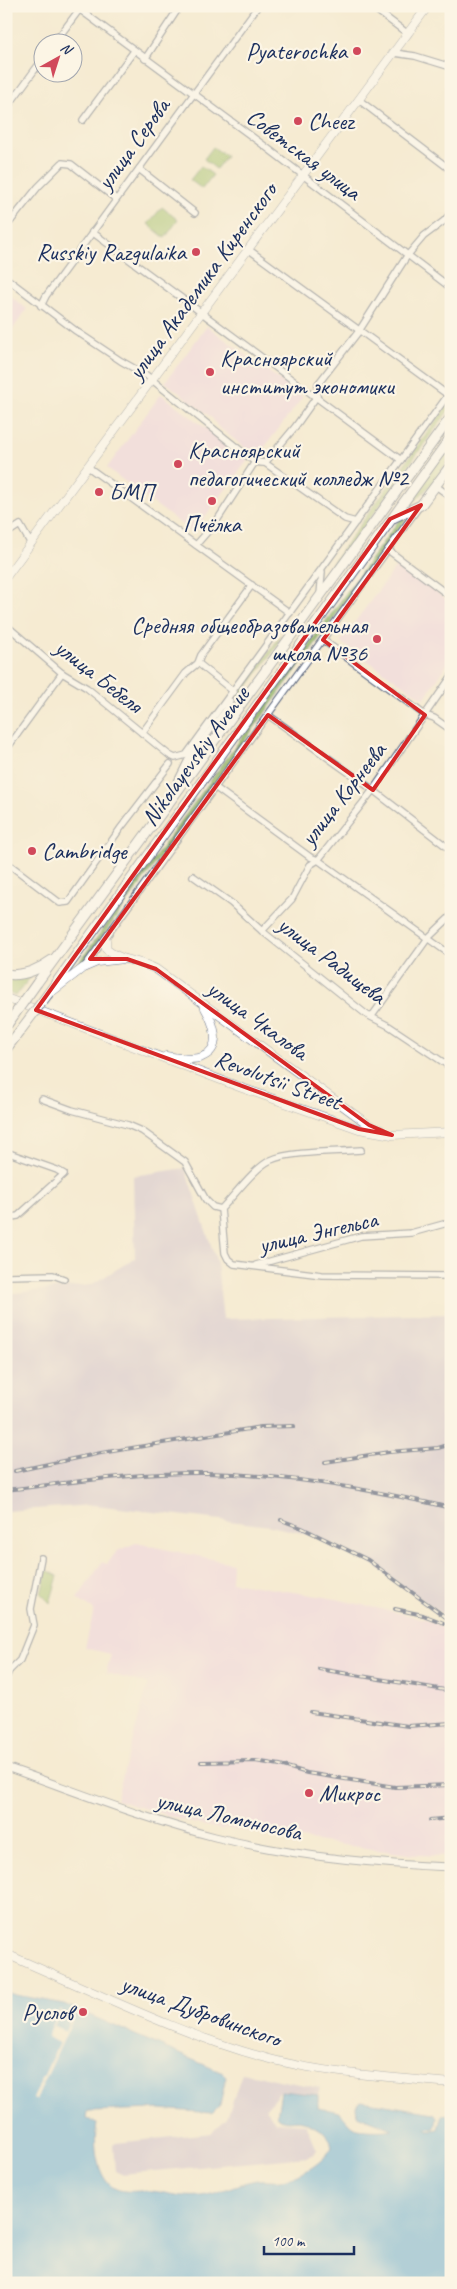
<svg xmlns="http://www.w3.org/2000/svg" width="457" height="2289" font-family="Caveat,sans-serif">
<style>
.built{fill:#eed0e7}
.industrial{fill:#ccbed3}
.green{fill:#9cc06a;stroke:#5c7864}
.water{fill:#62aedb;stroke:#3e6e9c}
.pier{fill:#f5ebd2}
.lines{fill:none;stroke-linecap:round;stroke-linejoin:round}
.minor-casing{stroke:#677187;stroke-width:8}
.tertiary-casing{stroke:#677187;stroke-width:9}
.secondary-casing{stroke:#677187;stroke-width:9}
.primary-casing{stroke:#677187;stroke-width:11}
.minor{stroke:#fff;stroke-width:5.5}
.tertiary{stroke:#fff;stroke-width:7}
.secondary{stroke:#fff;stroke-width:8}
.primary{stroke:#fff;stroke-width:9}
.rail-casing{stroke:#1b2f5e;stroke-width:4}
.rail{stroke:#fcf5e5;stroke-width:2;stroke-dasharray:5.5;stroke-linecap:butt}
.primary-bridge-casing{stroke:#677187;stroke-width:11;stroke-linecap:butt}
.primary-bridge{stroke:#fff;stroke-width:9}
.marked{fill:none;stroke:#d62828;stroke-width:4;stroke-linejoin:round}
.poi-dot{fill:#d1495b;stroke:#fcf5e5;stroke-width:2}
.labels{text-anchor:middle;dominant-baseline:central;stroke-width:4.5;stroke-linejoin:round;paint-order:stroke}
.poi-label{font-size:24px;fill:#1b2f5e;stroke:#fcf5e5;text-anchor:start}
.street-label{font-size:24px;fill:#1b2f5e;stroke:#fcf5e5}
</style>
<rect width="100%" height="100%" fill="#fcf5e5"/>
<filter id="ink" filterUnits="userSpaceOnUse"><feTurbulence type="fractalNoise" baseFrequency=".02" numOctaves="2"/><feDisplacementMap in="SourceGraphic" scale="10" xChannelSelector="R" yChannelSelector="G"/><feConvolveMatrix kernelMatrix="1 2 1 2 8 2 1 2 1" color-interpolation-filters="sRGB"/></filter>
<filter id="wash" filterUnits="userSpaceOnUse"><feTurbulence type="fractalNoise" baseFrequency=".0096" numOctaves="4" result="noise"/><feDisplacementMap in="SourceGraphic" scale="20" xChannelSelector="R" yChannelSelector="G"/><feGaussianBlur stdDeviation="1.12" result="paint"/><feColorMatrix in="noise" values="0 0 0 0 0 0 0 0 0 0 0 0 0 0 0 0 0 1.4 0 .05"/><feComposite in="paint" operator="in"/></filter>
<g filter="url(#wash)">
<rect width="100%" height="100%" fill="#f5ebd2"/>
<g class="built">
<polygon points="6,292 27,309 6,339"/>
<polygon points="207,326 303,397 257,457 217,426 212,418 165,382"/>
<polygon points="161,394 248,460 193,533 107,468"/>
<polygon points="398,564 451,603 451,659 424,699 340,642"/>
<polygon points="136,1543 232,1563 231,1582 336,1599 426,1619 451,1633 451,1856 414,1855 224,1828 224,1830 192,1823 116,1800 148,1684 106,1673 111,1654 85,1648 94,1610 77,1599 102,1562 107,1564 117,1551"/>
</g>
<g class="industrial">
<polygon points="185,1168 217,1263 223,1319 451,1314 451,1620 368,1561 315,1536 270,1526 94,1505 6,1511 6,1294 91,1285 135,1258 133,1176"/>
<polygon points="242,2073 320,2088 318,2095 281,2091 266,2108 275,2122 306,2124 317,2150 308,2157 121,2174 115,2171 113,2145 116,2143 211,2133 227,2118"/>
</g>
<g class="green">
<polygon points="213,147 226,156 216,169 204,159"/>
<polygon points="201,166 213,175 202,189 190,180"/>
<polygon points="162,207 178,220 165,238 148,224"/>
<polygon points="451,400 451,407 328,577 331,565"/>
<path d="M451,444C451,448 452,453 450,456C445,470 416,504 403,508Z"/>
<polygon points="408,516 85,960 78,964 400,519"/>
<polygon points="281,635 276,648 236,702 237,695"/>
<polygon points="32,975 16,996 6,992 6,976"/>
<polygon points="47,1570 58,1576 50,1603 41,1594"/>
</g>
<path class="water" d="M6,1992L15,1995L64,2004L223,2073L226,2076L220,2105L212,2113L160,2109L88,2111L87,2118L97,2124C93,2143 96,2177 114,2188C125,2194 140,2190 152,2191C168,2193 184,2198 201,2196C219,2194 235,2184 252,2181C263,2178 275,2182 286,2179C302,2176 325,2161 332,2147C330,2135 314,2123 303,2121C294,2118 285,2125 277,2116L281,2091L318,2095V2108C324,2110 331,2109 338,2112C346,2115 347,2124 355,2128C360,2131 389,2131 393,2129L357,2115L356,2106L361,2101L434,2113L437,2117L436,2124L433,2128L425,2129L428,2131L438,2129L442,2115L451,2114V2283H6Z"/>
<polygon class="pier" points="60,2009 61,2011 54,2026 65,2031 75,2009 77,2010 36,2100 33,2099 59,2043 47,2037"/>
</g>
<g filter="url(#ink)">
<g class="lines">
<g class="minor-casing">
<g id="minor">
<polyline points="75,6 262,144 451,288"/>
<polyline points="371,6 408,34"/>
<polyline points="55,42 82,6"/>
<polyline points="394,53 415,56 451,67"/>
<polyline points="145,59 180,6"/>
<polyline points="359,100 451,170"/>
<polyline points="6,109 42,60"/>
<polyline points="83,120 134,51"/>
<polyline points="139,169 195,213"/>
<polyline points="6,227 38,187 62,163 71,164 116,199"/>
<polyline points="92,232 401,460"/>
<polyline points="248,249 448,395"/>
<polyline points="6,278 76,331 121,361 146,375 255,462 265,463 345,519 356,522"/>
<polyline points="41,306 46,296 258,6"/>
<polyline points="88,467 290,613"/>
<polyline points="436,486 451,497"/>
<polyline points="6,534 20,525 31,544"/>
<polyline points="196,545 216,522 255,462 265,463 295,427 317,396 318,384 359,331 407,256 424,236 444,221 451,213"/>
<polyline points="388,550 451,597"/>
<polyline points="320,595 322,572"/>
<polyline points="6,625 62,673 87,688 169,755 175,758 186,755 451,391"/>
<polyline points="323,640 425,715 434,718 451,730"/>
<polyline points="198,663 234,692"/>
<polyline points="268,715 373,790 451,850"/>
<polyline points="142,733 186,673 198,663 201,655 252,585"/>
<polyline points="6,750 62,673"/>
<polyline points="216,788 310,857 318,860 451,955"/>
<polyline points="171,794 188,760 225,711 230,701"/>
<polyline points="6,862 60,903 68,902 120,829 170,764"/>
<polyline points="193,876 231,903 262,931 367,1015 389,1026 446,1064 451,1070"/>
<polyline points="262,931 292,899 310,865 318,860 373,790 451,677"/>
<polyline points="85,966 419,507"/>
<polyline points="372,1016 428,938 451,916"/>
<polyline points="42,1099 72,1110 128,1125 142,1131 185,1162 206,1200 213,1207 221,1209"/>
<path d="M361,1150C339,1152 290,1151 271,1160C254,1168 235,1195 221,1209L225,1253L228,1259L234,1264L322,1275L451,1276"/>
<polyline points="6,1152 57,1170 64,1174 18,1216 6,1218"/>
<polyline points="256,1265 361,1236 411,1233 451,1222"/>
<polyline points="6,1276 53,1275 64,1279"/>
<polyline points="6,1678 9,1671 20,1660 34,1625 31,1609 41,1558"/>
</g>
</g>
<g class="tertiary-casing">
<path id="tertiary" d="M6,1767C75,1791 144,1819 215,1837C291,1856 372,1864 451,1867"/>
</g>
<g class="secondary-casing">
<g id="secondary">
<polyline points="6,577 428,6"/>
<path d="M106,940V949C120,961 140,960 156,969L369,1125L381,1130"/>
<polyline points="53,991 83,968 97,962 125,959"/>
<polyline points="6,998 242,1088 359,1129 392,1135 451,1132"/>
<path d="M166,1056C177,1058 192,1061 202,1057C224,1048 213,1022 205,1008"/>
<path d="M6,1954C91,1990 182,2036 270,2059C326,2074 393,2077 451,2083"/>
</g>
</g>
<g class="primary-casing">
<g id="primary">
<polyline points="393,518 421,505 451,465"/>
<path d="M6,974C23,977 38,970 52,960"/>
<polyline points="37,983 451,417"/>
<polyline points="48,994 451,437"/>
<polyline points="6,1049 20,1031"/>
</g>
</g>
<use href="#minor" class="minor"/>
<use href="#tertiary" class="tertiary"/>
<use href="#secondary" class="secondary"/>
<use href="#primary" class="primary"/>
<g class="rail-casing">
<g id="rail">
<polyline points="325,1462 389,1452 438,1448 451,1444"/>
<polyline points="15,1471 101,1453 261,1427 294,1426"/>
<path d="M6,1490C73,1482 140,1472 207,1473C290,1475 370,1489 451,1508"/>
<polyline points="281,1520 302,1528 368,1560 451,1621"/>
<polyline points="395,1609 423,1615 449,1625"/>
<polyline points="319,1669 451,1691"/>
<polyline points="311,1712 408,1726 451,1723"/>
<polyline points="201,1762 255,1761 280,1765 307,1773 395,1787 451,1785"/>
<polyline points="430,1820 451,1818"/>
</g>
</g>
<use href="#rail" class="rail"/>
<g class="primary-bridge-casing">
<g id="primary-bridge">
<polyline points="7,1025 37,983"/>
<polyline points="20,1031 48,994"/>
</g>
</g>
<use href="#primary-bridge" class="primary-bridge"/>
</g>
</g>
<path d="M0 0H457V2289H0ZM421,505L323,640L425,715L373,790L268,715L90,959H127L156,969L369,1125L392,1135L359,1129L36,1010L390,519Z" fill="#f5ebd2" fill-opacity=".55" fill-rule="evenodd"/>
<path class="marked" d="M421,505L323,640L425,715L373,790L268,715L90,959H127L156,969L369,1125L392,1135L359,1129L36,1010L390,519Z"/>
<g class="poi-dot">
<circle cx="357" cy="51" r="5"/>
<circle cx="298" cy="121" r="5"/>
<circle cx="196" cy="252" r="5"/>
<circle cx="210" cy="372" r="5"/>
<circle cx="178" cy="464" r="5"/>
<circle cx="99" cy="492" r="5"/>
<circle cx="212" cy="501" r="5"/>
<circle cx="377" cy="639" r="5"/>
<circle cx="32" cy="851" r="5"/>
<circle cx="309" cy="1793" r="5"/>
<circle cx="83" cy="2012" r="5"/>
</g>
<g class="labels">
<g class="poi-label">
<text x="347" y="51" text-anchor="end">Pyaterochka</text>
<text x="308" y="121">Cheez</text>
<text x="186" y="252" text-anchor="end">Russkiy Razgulaika</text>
<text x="220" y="358">Красноярский<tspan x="220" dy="28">институт экономики</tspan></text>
<text x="188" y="450">Красноярский<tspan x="188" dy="28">педагогический колледж №2</tspan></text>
<text x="109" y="492">БМП</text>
<text x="212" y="524" text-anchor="middle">Пчёлка</text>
<text x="367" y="625" text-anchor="end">Средняя общеобразовательная<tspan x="367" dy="28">школа №36</tspan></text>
<text x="42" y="851">Cambridge</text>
<text x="319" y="1793">Микрос</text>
<text x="73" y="2012" text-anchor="end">Руслов</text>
</g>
<g class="street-label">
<text transform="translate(133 144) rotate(-54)">улица Серова</text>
<text transform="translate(304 154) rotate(37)">Советская улица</text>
<text transform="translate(202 281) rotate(-54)">улица Академика Киренского</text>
<text transform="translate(99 676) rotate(38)">улица Бебеля</text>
<text transform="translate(195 756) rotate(-54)">Nikolayevskiy Avenue</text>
<text transform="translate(343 794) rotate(-52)">улица Корнеева</text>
<text transform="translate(332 960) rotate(37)">улица Радищева</text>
<text transform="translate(258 1020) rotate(36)">улица Чкалова</text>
<text transform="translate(278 1080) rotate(20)">Revolutsii Street</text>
<text transform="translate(318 1232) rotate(-13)">улица Энгельса</text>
<text transform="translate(229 1816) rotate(13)">улица Ломоносова</text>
<text transform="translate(201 2011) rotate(20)">улица Дубровинского</text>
</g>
</g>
<rect width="457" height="2289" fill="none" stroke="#fcf5e5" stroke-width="25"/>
<g transform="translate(58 58) rotate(39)"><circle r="24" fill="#fcf5e5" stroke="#a2a6af"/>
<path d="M0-4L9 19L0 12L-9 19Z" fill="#d1495b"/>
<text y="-8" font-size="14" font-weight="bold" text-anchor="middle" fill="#1b2f5e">N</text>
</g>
<path d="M264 2246v8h90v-8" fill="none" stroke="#1b2f5e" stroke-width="2.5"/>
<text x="272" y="2246" font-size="15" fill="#1b2f5e" stroke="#fcf5e5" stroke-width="4" paint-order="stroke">100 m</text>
</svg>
